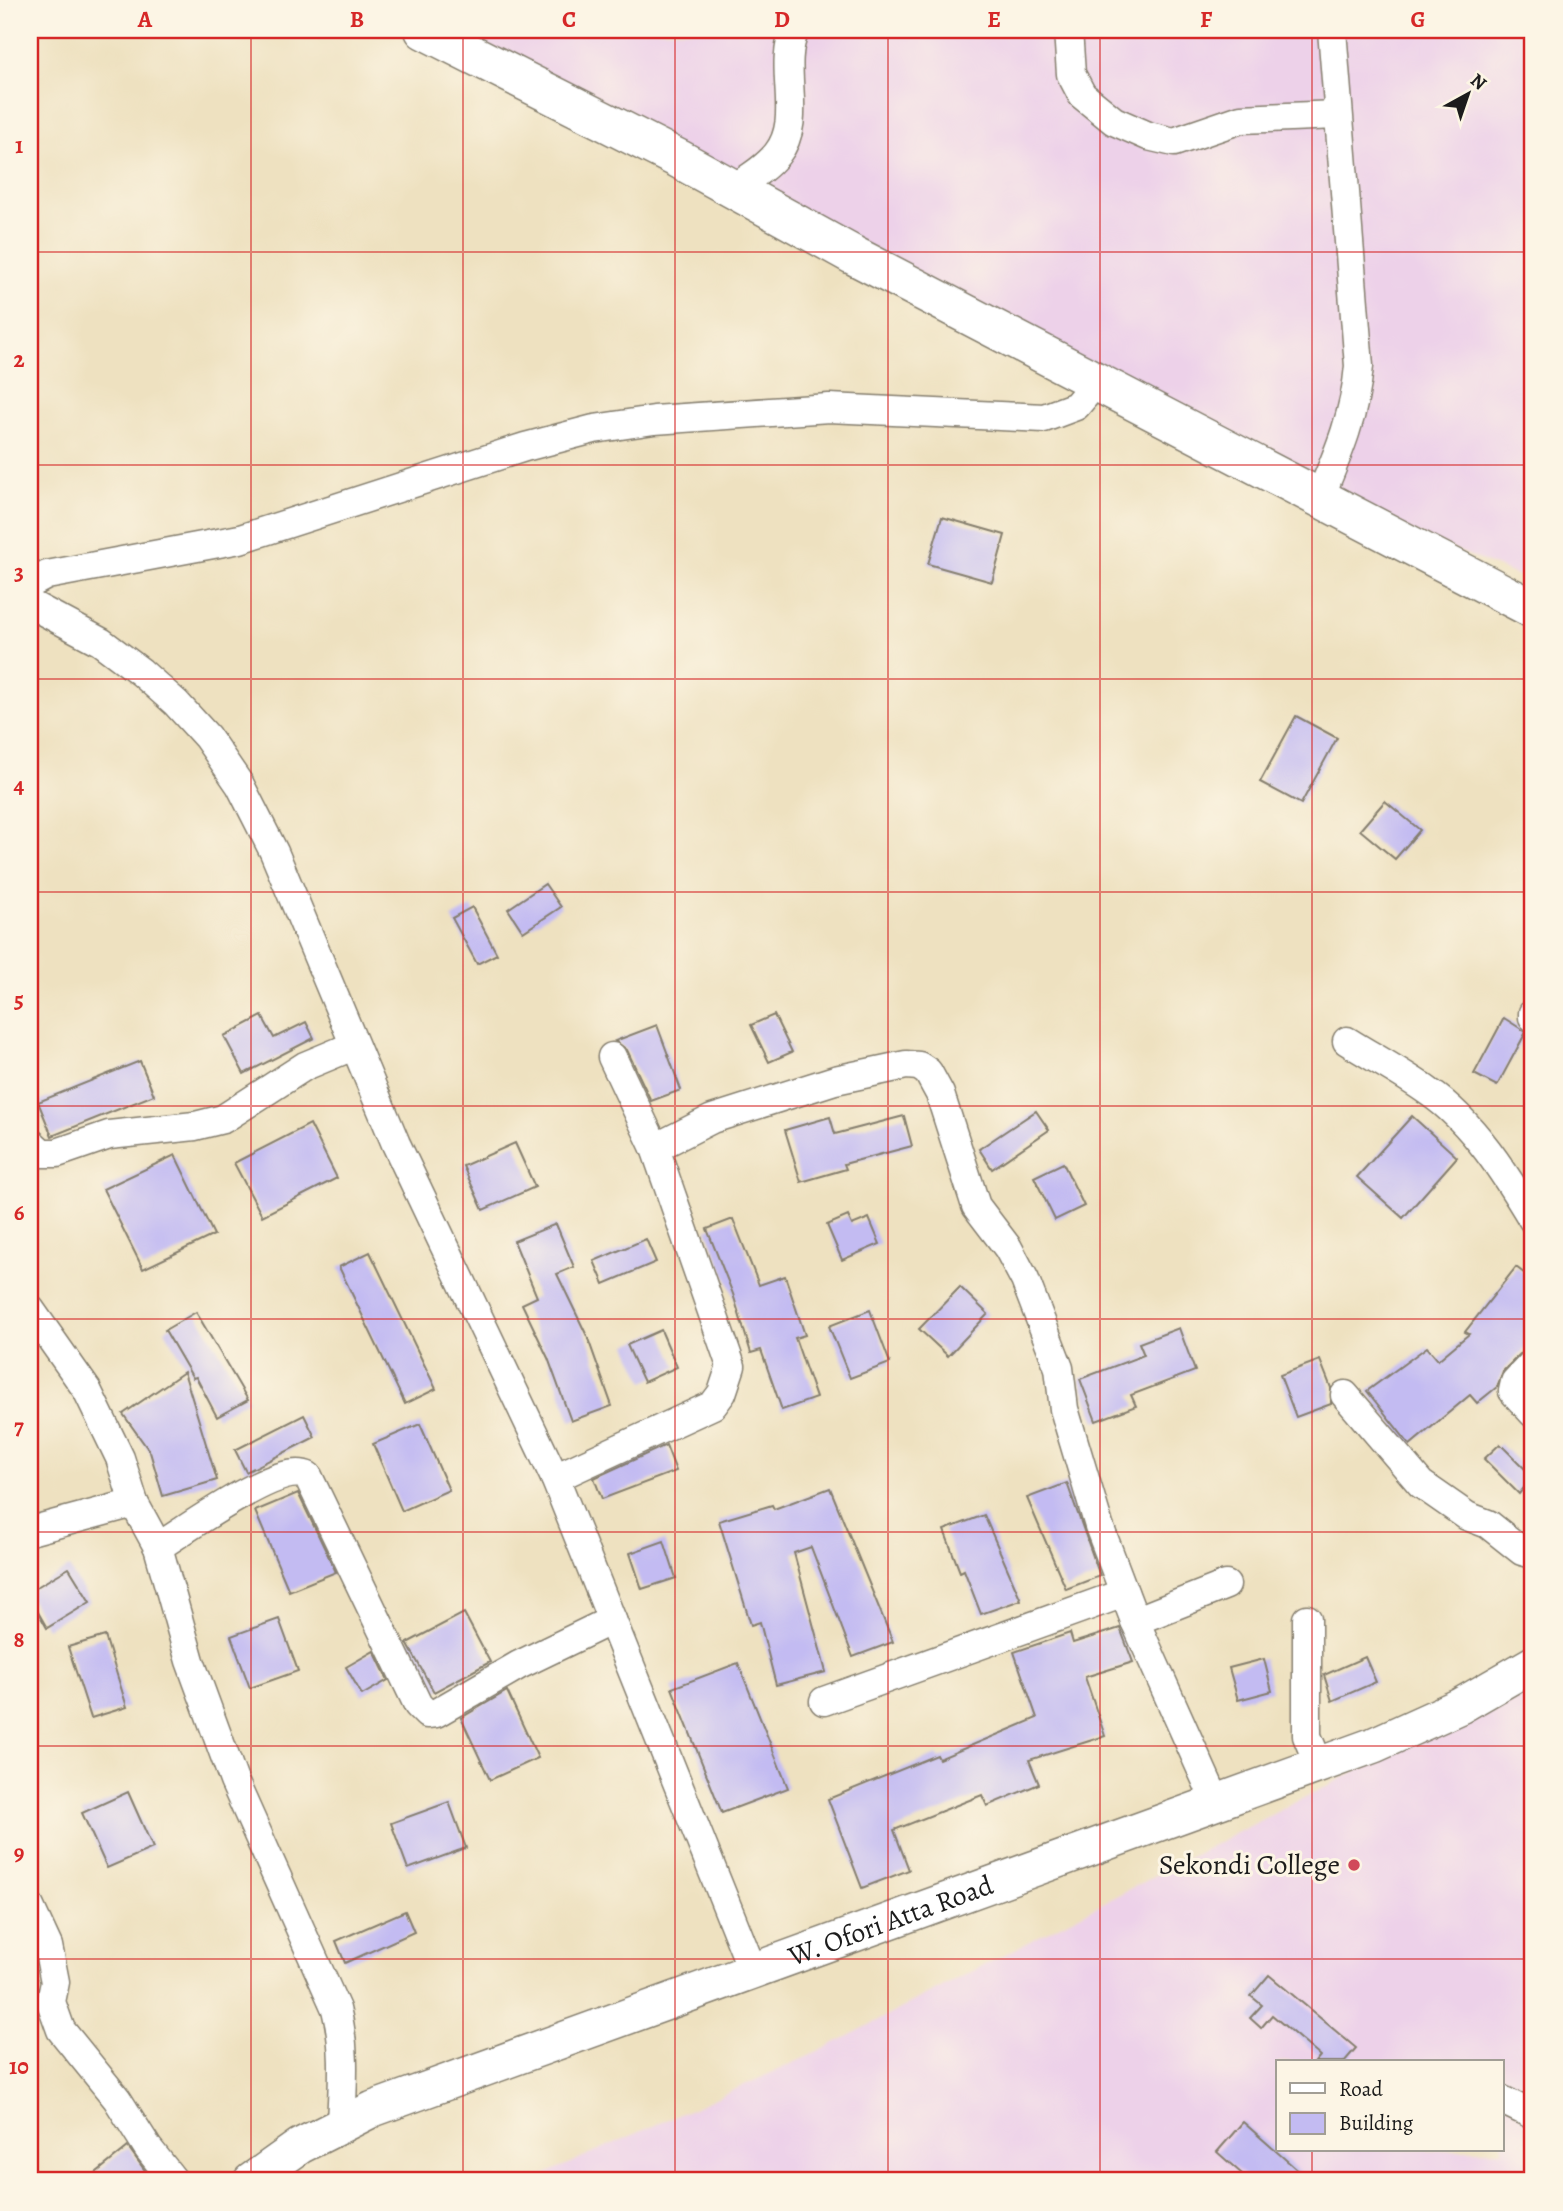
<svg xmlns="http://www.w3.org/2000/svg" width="1563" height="2211" font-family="Alegreya,serif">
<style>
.built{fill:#edd1e9;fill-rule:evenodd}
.building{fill:#c3bbf2}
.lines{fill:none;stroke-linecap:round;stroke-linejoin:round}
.minor-casing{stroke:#857e6e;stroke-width:31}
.major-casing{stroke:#857e6e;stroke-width:38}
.highway-casing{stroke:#857e6e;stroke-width:41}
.minor{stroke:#fff;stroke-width:28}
.major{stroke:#fff;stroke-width:35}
.highway{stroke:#fff;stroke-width:38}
.grid{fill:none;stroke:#d62828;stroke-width:2;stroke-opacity:0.55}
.poi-dot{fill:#d1495b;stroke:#fcf5e5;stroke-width:2.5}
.labels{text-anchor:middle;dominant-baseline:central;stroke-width:6;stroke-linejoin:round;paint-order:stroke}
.poi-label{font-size:28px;fill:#1c1c1c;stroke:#fcf5e5;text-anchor:end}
.street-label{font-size:28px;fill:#1c1c1c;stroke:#fcf5e5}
.neatline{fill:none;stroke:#d62828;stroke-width:2.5}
.grid-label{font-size:23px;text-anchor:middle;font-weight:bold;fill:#d62828}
</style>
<rect width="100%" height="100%" fill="#fcf5e5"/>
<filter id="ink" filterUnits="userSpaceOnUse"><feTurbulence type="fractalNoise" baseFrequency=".0143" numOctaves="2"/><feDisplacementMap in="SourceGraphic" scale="14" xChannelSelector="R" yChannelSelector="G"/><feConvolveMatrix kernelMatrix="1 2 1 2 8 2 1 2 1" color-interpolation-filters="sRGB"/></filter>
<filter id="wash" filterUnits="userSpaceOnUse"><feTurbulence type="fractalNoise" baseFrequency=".00686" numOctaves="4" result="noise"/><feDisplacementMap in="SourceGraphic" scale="28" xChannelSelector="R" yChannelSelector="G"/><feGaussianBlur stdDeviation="1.57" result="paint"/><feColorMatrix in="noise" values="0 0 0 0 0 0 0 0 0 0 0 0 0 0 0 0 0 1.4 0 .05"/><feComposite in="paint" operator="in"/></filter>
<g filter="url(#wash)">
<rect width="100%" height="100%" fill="#eee1c0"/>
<g class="built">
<polygon points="440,30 1533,30 1533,582 1358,509"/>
<path d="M1533,1678V2181H530L818,2052ZM1278,2062H1502V2150H1278Z"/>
</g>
<g id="blocks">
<g class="building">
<polygon points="942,517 1005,535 992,582 928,564"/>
<polygon points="1296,716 1337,738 1301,804 1260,782"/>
<polygon points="1385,801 1420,830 1395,859 1360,830"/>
<polygon points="545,884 561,907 523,932 508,909"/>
<polygon points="472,907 497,954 477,964 452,918"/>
<polygon points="774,1015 792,1052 769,1062 751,1025"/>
<polygon points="262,1016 274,1038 306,1022 314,1038 244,1074 224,1036"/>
<polygon points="1504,1018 1526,1032 1497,1086 1474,1074"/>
<polygon points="657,1025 681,1090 651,1101 627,1050 615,1041"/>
<polygon points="140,1061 154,1095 52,1136 38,1102"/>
<polygon points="1036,1111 1049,1130 992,1169 979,1149"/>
<polygon points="904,1116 912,1146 844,1164 846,1169 801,1182 785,1130 830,1117 835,1134"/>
<polygon points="1412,1116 1457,1157 1403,1218 1357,1177"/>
<polygon points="310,1124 337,1178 262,1216 234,1163"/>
<polygon points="515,1143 535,1187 483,1210 463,1166"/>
<polygon points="175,1155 214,1235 143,1269 103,1189"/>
<polygon points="1063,1163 1084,1206 1055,1220 1034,1177"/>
<polygon points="848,1216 852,1225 869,1218 880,1244 842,1260 827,1225"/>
<polygon points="733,1219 759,1285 785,1276 805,1335 795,1338 816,1398 782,1410 761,1350 751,1353 733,1294 707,1229"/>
<polygon points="556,1224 574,1267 557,1274 587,1336 612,1406 571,1421 548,1358 522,1304 537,1297 514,1241"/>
<polygon points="646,1239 656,1262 604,1284 594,1261"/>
<polygon points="370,1252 436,1389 405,1404 339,1267"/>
<polygon points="1516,1267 1533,1280 1533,1341 1503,1371 1497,1387 1477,1403 1470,1395 1410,1445 1367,1391 1427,1347 1438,1360 1469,1334 1465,1332"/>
<polygon points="960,1287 988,1314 948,1356 919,1329"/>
<polygon points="870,1310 890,1363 850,1378 829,1326"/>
<polygon points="196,1312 248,1400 217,1417 196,1377 193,1378 165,1330"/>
<polygon points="1179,1328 1195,1371 1131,1395 1136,1406 1096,1421 1080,1379 1144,1355 1139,1343"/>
<polygon points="661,1330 677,1367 644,1382 627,1345"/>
<polygon points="1320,1360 1331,1388 1331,1404 1296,1417 1280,1375"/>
<polygon points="184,1372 217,1480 163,1496 150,1452 123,1414"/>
<polygon points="304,1415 315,1437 246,1472 235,1450"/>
<polygon points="420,1424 449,1490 402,1511 373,1444"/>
<polygon points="1500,1444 1533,1477 1519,1494 1484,1459"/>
<polygon points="666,1445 676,1471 602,1499 594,1478"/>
<polygon points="1067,1483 1100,1576 1066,1589 1027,1498"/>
<polygon points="830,1488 893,1642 853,1657 811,1547 794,1553 826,1672 776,1685 760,1622 751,1625 719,1521 772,1505 774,1509"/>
<polygon points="298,1493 336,1572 289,1591 255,1511"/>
<polygon points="984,1515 1021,1600 981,1614 964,1570 960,1572 944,1530"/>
<polygon points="664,1541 676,1578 642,1589 630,1553"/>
<polygon points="69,1568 90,1602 47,1628 30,1598 30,1591"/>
<polygon points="464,1613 490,1662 434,1692 407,1643"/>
<polygon points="279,1619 298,1671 250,1688 231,1636"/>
<polygon points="1120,1628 1133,1662 1085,1677 1105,1736 1029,1760 1039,1784 987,1806 982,1795 894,1830 909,1870 862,1888 828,1799 937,1755 939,1759 1037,1718 1014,1652 1070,1633 1073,1643"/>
<polygon points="105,1636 127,1707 91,1718 68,1647"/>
<polygon points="374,1651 388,1680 362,1695 346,1667"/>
<polygon points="1365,1657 1376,1682 1332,1701 1324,1675"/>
<polygon points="1264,1659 1272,1691 1238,1700 1229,1668"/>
<polygon points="738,1663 788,1788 722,1813 672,1688"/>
<polygon points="507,1691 538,1758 490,1780 461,1718"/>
<polygon points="128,1792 153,1848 107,1868 82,1813"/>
<polygon points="449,1802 466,1848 408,1869 391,1823"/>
<polygon points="405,1911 414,1932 345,1963 336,1941"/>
<polygon points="1269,1975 1356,2048 1344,2062 1315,2062 1320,2056 1272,2015 1261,2028 1250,2018 1262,2005 1251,1996"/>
<polygon points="1243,2122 1310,2181 1250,2181 1217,2152"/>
<polygon points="128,2147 151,2179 86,2181"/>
</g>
</g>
</g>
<g filter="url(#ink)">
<use href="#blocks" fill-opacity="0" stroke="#857e6e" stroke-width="2"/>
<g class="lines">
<g class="minor-casing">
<g id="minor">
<polyline points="1068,30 1071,74 1082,95 1114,121 1148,136 1174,142 1241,119 1337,115"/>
<path d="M734,188C749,178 766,168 777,154C805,119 777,69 795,30"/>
<path d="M1319,499C1338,454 1355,415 1359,366L1332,30"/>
<polyline points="30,584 47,575 240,539 525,447 594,429 654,420 829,408 1044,418 1076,406 1097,381"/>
<polyline points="30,604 101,642 141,672 176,703 207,737 240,785 274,852 396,1144 555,1478 752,1969"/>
<polyline points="1533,1013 1533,1017"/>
<path d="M1347,1041C1374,1058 1403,1073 1429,1092C1473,1122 1506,1175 1533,1220"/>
<polyline points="30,1142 42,1153 57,1153 109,1135 195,1126 223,1119 305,1066 353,1046"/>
<polyline points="655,1148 712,1119 835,1080 906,1065 919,1066 928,1072 940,1094 976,1206 1008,1248 1025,1280 1059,1368 1064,1409 1099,1526 1135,1621 1216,1802"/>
<path d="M30,1309L87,1390L120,1458L134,1503L158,1547L190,1661L234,1781L336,2009C346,2047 343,2083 341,2122"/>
<polyline points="1533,1363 1515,1382 1513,1391 1533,1413"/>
<polyline points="1345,1395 1421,1484 1467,1516 1488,1524 1522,1551 1533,1554"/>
<polyline points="555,1478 713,1405 722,1393 731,1366 655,1148 612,1057"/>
<polyline points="30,1531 134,1503"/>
<path d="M158,1547C186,1530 279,1461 308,1476L418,1705L427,1714L436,1713L519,1665L612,1620"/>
<polyline points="1307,1619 1307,1736 1319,1765"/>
<polyline points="1135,1621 1226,1585"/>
<polyline points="824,1701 1124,1593"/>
<polyline points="30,1907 48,1946 55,1982 51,2002 61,2030 117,2099 148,2148 174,2181"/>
<polyline points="1502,2100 1533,2115"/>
</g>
</g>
<g class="major-casing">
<g id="major">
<path id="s1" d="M251,2181L300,2146L373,2109L1374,1745L1460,1706L1533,1664"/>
</g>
</g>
<g class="highway-casing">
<polyline id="highway" points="424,30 679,159 853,255 1533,609"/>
</g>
<use href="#minor" class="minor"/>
<use href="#major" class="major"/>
<use href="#highway" class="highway"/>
</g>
</g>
<path class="grid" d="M251,30V2181M463,30V2181M675,30V2181M888,30V2181M1100,30V2181M1312,30V2062M30,252H1533M30,465H1533M30,679H1533M30,892H1533M30,1106H1533M30,1319H1533M30,1532H1533M30,1746H1533M30,1959H1533M1312,2150V2181"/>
<circle class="poi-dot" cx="1354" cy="1865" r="7"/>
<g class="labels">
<g class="poi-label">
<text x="1340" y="1865">Sekondi College</text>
</g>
<g class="street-label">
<text stroke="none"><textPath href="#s1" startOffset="693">W. Ofori Atta Road</textPath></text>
</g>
</g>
<rect width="1563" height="2211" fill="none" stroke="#fcf5e5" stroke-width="77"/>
<rect x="1276" y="2060" width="228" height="91" fill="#fcf5e5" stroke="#a29e95" stroke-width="2"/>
<rect x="1290" y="2083" width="35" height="10" fill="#ffffff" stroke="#a29e95" stroke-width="2"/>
<text x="1339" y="2096" font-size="21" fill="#1c1c1c">Road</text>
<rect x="1290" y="2113" width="35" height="21" fill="#c3bbf2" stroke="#a29e95" stroke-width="2"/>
<text x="1339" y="2130" font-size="21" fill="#1c1c1c">Building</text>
<g transform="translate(1468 94) rotate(40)" stroke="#fcf5e5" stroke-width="5" paint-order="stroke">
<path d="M0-5L12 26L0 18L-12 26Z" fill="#1c1c1c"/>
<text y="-10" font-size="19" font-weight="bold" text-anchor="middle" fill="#1c1c1c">N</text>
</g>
<rect x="38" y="38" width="1486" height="2134" class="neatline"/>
<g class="grid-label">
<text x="145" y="27">A</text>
<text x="357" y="27">B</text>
<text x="569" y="27">C</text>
<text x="782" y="27">D</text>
<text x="994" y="27">E</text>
<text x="1206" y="27">F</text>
<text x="1418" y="27">G</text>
<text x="19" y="153">1</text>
<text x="19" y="367">2</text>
<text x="19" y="580">3</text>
<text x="19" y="793">4</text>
<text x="19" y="1007">5</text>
<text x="19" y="1220">6</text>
<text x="19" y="1434">7</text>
<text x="19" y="1647">8</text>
<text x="19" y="1860">9</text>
<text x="19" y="2074">10</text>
</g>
</svg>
